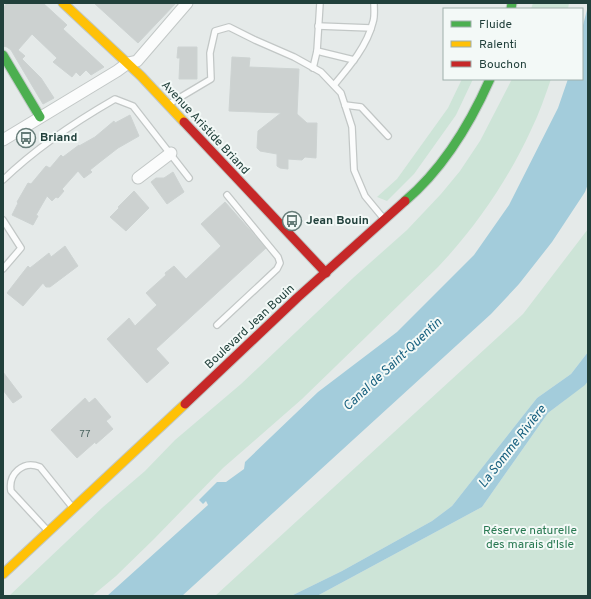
<svg xmlns="http://www.w3.org/2000/svg" width="591" height="599" font-family="Overpass,sans-serif">
<style>
.green{fill:#cde4d7}
.water{fill:#a3ccdb}
.building{fill:#ccd1d0;stroke:#cdd3d2}
.lines{fill:none;stroke-linecap:round;stroke-linejoin:round}
.lane-casing{stroke:#c2c7c6;stroke-width:8}
.street-casing{stroke:#c2c7c6;stroke-width:13}
.fast-casing{stroke:#c0c8c6;stroke-width:11}
.slow-casing{stroke:#c0c8c6;stroke-width:11}
.jam-casing{stroke:#c0c8c6;stroke-width:11}
.lane{stroke:#fbfcfc;stroke-width:5.5}
.street{stroke:#fbfcfc;stroke-width:11}
.fast{stroke:#4caf50;stroke-width:9}
.slow{stroke:#ffc107;stroke-width:9}
.jam{stroke:#c62828;stroke-width:9}
.labels{text-anchor:middle;dominant-baseline:central;stroke-width:4;stroke-linejoin:round;paint-order:stroke}
.number-label{font-size:10px;fill:#4c6561}
.street-label{font-size:12px;fill:#21403b;stroke:#f3f9f7}
.poi-label{font-size:12px;font-weight:bold;fill:#21403b;stroke:#f3f9f7;text-anchor:start}
.park-label{font-size:12px;fill:#297952;stroke:#f3f9f7}
.water-label{font-size:13px;font-style:italic;fill:#17607f;stroke:#f3f9f7}
</style>
<rect width="100%" height="100%" fill="#e5eae9"/>
<g class="green">
<polygon points="533,3 569,3 568,9 531,9"/>
<polygon points="462,79 473,79 456,115 414,174 387,201 377,197 397,179 448,108"/>
<path d="M512,79H551C545,96 539,114 531,130C508,180 476,227 438,267L302,399L223,468L154,539L116,576L92,596H9L103,507L145,471L175,440L241,384L353,278L407,230L441,194L460,171L480,141Z"/>
<polygon points="588,229 588,352 571,374 537,398 452,506 432,521 342,571 291,596 215,596 523,314"/>
<polygon points="588,370 588,596 317,596 482,507 548,413 565,400"/>
</g>
<g class="water">
<polygon points="588,6 588,184 585,192 552,242 519,284 491,314 182,596 107,596 208,505 206,501 203,504 199,500 217,482 226,482 244,469 245,462 318,392 397,332 474,255 509,205 558,108 568,79 582,79 582,29"/>
<polygon points="588,352 588,381 585,385 548,413 482,507 317,596 291,596 342,571 432,521 452,506 537,398 571,374"/>
</g>
<g class="building">
<polygon points="7,3 43,3 67,25 63,29 104,67 91,75 86,70 80,76 76,72 72,77 53,62 57,58 32,34 18,50 25,56 22,59 41,78 54,98 43,104 11,50 7,47 3,46 3,8"/>
<polygon points="94,3 176,3 138,43"/>
<polygon points="178,47 197,47 197,79 179,79 180,58 177,58"/>
<polygon points="232,57 250,58 249,67 299,69 297,114 307,123 317,123 316,158 305,157 302,160 288,159 288,169 280,168 277,166 277,154 260,151 257,148 258,131 281,113 229,111"/>
<polygon points="130,115 139,136 118,148 100,162 90,170 92,172 84,178 78,171 62,189 64,191 58,198 56,197 52,201 47,196 36,215 38,216 33,225 12,215 18,203 17,202 28,183 31,184 46,166 50,168 61,155 63,157 79,145 79,146 95,137 114,121 115,123"/>
<polygon points="173,172 184,192 167,204 151,182 156,178 164,178"/>
<polygon points="134,191 149,208 126,231 110,217 119,208 118,207"/>
<polygon points="225,202 266,248 156,349 169,363 147,383 107,339 129,318 135,326 157,305 146,293 166,275 165,273 174,266 186,279 221,246 201,224"/>
<polygon points="65,246 78,266 50,287 46,287 43,283 23,306 7,293 28,266 30,268 49,253 51,257"/>
<polygon points="3,372 22,397 13,403 3,390"/>
<polygon points="85,398 89,403 95,398 111,417 106,421 113,429 96,444 95,442 77,458 51,430"/>
</g>
<g class="lines">
<g class="lane-casing">
<g id="lane">
<polyline points="318,26 371,28"/>
<polyline points="317,51 354,60"/>
<polyline points="313,68 317,51 320,3"/>
<path d="M334,85C350,66 367,46 373,22C375,16 374,9 374,3"/>
<polyline points="169,104 211,79 210,53 215,31 229,27 255,40 294,57 321,72 341,93 352,127 354,170 365,196 384,219"/>
<polyline points="345,105 361,107 388,136"/>
<path d="M3,180C36,148 75,122 115,99L133,106L189,178"/>
<polyline points="3,220 21,248 3,269"/>
<polyline points="217,325 277,269 280,263 278,257 227,195"/>
<path d="M48,531L11,491C8,474 23,460 40,467L73,508"/>
</g>
</g>
<g class="street-casing">
<g id="street">
<polyline points="3,140 117,71 128,63 137,61 187,3"/>
<polyline points="138,178 171,153"/>
</g>
</g>
<g class="fast-casing">
<g id="fast">
<polyline points="511,9 512,3"/>
<polyline points="3,55 40,117"/>
<path d="M405,201C443,169 470,124 490,79"/>
</g>
</g>
<g class="slow-casing">
<g id="slow">
<polyline points="63,3 141,76 184,122"/>
<polyline points="3,574 185,404"/>
</g>
</g>
<g class="jam-casing">
<g id="jam">
<polyline points="184,122 326,273"/>
<polyline points="185,404 297,298 405,201"/>
</g>
</g>
<use href="#lane" class="lane"/>
<use href="#street" class="street"/>
<use href="#fast" class="fast"/>
<use href="#slow" class="slow"/>
<use href="#jam" class="jam"/>
</g>
<defs>
<g id="bus-ring" transform="scale(1)"><circle r="9.5" fill="#f3f9f7" stroke="#667c78" stroke-width="1.5"/><path d="M-5-6H5V4H4V6H2V4H-2V6H-4V4H-5ZM-3.5-4V0h7V-4ZM-3.5 1.2v1.5H-2V1.2ZM2 1.2v1.5H3.5V1.2Z" fill="#667c78"/></g>
</defs>
<g fill-rule="evenodd">
<use href="#bus-ring" x="26" y="138"/>
<use href="#bus-ring" x="292" y="221"/>
</g>
<g class="labels">
<g class="number-label">
<text x="85" y="434">77</text>
</g>
<g class="street-label">
<text transform="translate(205 128) rotate(47)">Avenue Aristide Briand</text>
<text transform="translate(250 327) rotate(-43)">Boulevard Jean Bouin</text>
</g>
<g class="poi-label">
<text x="40" y="138">Briand</text>
<text x="306" y="221">Jean Bouin</text>
</g>
<g class="park-label">
<text x="530" y="531">Réserve naturelle<tspan x="530" dy="14">des marais d'Isle</tspan></text>
</g>
<g class="water-label">
<text transform="translate(393 365) rotate(-43)">Canal de Saint-Quentin</text>
<text transform="translate(513 447) rotate(-52)">La Somme Rivière</text>
</g>
</g>
<rect width="591" height="599" fill="none" stroke="#21403b" stroke-width="8"/>
<rect x="443" y="8" width="140" height="72" fill="#f3f9f7" stroke="#9fafac"/>
<rect x="451" y="21" width="20" height="6" fill="#4caf50" stroke="#9fafac"/>
<text x="479" y="28" font-size="12" fill="#21403b">Fluide</text>
<rect x="451" y="41" width="20" height="6" fill="#ffc107" stroke="#9fafac"/>
<text x="479" y="48" font-size="12" fill="#21403b">Ralenti</text>
<rect x="451" y="61" width="20" height="6" fill="#c62828" stroke="#9fafac"/>
<text x="479" y="68" font-size="12" fill="#21403b">Bouchon</text>
</svg>
